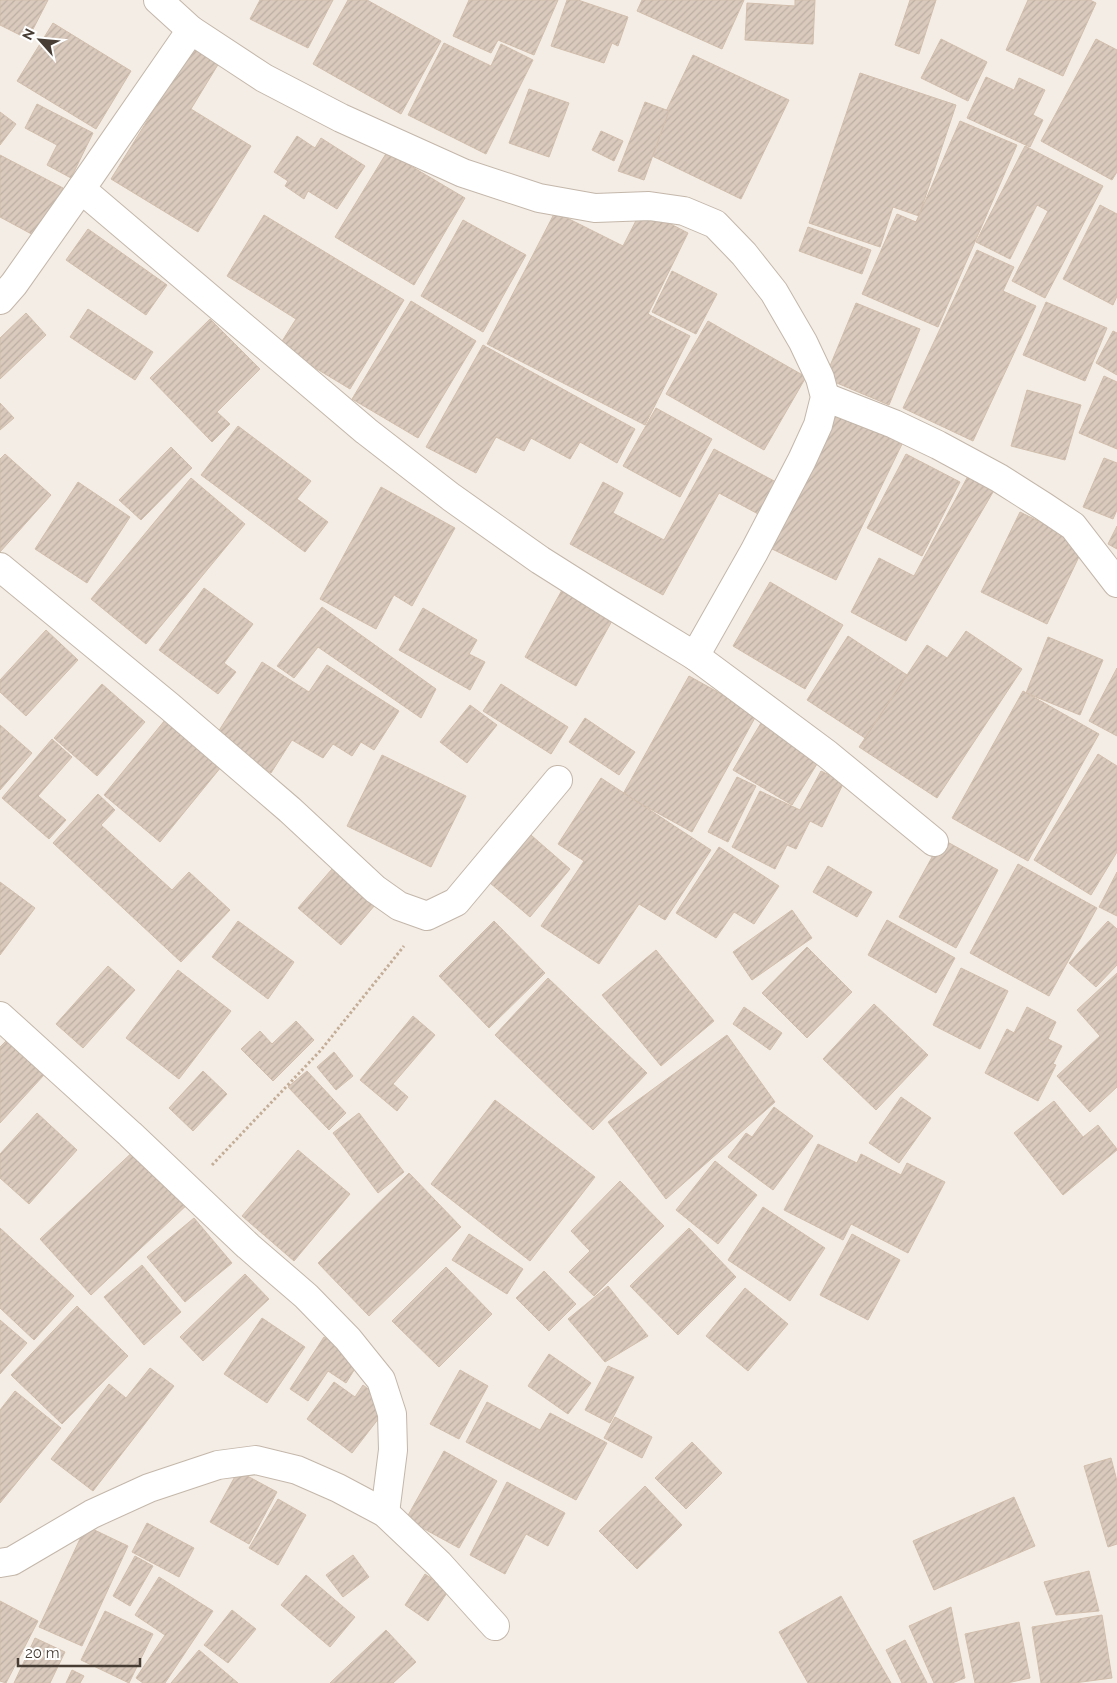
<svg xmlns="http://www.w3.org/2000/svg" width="1117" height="1683" font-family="Raleway,sans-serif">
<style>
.building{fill:url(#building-hatch);stroke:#d2beac}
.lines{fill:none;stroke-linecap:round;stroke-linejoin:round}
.minor-casing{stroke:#c4b7aa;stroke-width:30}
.path{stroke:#c4ad97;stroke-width:3;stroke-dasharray:2.5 2.5;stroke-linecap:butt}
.minor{stroke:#fff;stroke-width:28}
</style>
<defs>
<pattern id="building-hatch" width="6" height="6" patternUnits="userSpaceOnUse" patternTransform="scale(1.25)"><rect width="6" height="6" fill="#dacabd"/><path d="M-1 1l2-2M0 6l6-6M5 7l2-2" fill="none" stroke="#bcaea3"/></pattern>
</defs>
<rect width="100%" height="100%" fill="#f4ede5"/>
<g class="building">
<polygon points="0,0 48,0 28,39 0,25"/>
<polygon points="260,0 333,0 308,48 250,19"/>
<polygon points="348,0 367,0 441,41 401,114 313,64"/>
<polygon points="469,0 558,0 534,55 498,40 491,53 453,36"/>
<polygon points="567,0 578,0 628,17 618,46 612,43 604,63 551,46"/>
<polygon points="642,0 744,0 722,49 637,11"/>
<polygon points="795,0 815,0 813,44 745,40 747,3 795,6"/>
<polygon points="910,0 936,0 919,54 895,45"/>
<polygon points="1028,0 1090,0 1096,3 1063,76 1006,50"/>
<polygon points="53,23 131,71 96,129 17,81"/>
<polygon points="941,39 987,62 968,101 921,78"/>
<polygon points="1096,39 1117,50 1117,172 1112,180 1041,141"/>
<polygon points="196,42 222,58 191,109 251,146 198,232 111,179"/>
<polygon points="444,43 491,66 501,44 533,60 486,154 408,115"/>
<polygon points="693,55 789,100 741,199 646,153"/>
<polygon points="860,73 956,105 919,216 893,207 880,247 809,223"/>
<polygon points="986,77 1014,90 1019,78 1045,90 1033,115 1043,120 1030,147 967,118"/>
<polygon points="529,89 569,103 549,157 509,143"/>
<polygon points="645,102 669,111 644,180 618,171"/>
<polygon points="37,104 93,133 71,178 47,165 57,145 25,128"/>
<polygon points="0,112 16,124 0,145"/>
<polygon points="960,121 1017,145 938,327 862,294 897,214 916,222"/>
<polygon points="601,131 623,141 614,161 592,150"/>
<polygon points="297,136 315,148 321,138 365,166 337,209 308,191 304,199 285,186 288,181 274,172"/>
<polygon points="1025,146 1103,186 1045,298 1012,281 1048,211 1037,205 1010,259 976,242"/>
<polygon points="387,152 465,198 414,285 335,237"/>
<polygon points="0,155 63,188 37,237 0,217"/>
<polygon points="1100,205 1117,214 1117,296 1113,305 1063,279"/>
<polygon points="642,209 688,233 648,314 690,336 645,425 487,344 555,212 623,246"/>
<polygon points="264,215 404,300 350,389 279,346 296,319 227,276"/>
<polygon points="463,220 526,255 483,332 421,296"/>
<polygon points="808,227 871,250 862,274 799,251"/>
<polygon points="88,229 167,285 146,315 66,260"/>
<polygon points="977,250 1014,267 1003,291 1036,306 973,441 903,408"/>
<polygon points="672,271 717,294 696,334 652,312"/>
<polygon points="411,301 476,341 418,438 352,399"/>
<polygon points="1046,302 1107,328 1085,381 1023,355"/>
<polygon points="856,303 920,329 889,405 825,378"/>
<polygon points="88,309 153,352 135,380 70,337"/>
<polygon points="26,313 46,335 0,379 0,338"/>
<polygon points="210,319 260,369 217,412 230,424 212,442 150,378"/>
<polygon points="708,321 806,377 764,450 666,394"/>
<polygon points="1113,331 1117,333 1117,375 1096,363"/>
<polygon points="483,345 635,429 617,463 580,442 570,459 531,438 524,451 496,437 476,473 426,447"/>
<polygon points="1104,376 1117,382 1117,449 1079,433"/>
<polygon points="1027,390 1081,405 1065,460 1011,446"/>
<polygon points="0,403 14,418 0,430"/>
<polygon points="837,406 904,440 836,580 768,547"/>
<polygon points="656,408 712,439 680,497 623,466"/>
<polygon points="238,426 311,481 297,499 328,522 305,552 201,475"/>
<polygon points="171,447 192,468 141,520 119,500"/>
<polygon points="714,449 778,483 760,515 719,493 663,595 570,544 603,482 623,493 613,513 664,540"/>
<polygon points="5,454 51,495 0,552 0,459"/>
<polygon points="906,454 960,482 922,556 867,528"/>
<polygon points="1104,458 1117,463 1117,510 1113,519 1083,507"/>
<polygon points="968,476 996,487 906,641 851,612 879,558 914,576"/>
<polygon points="191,478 245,524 146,644 91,599"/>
<polygon points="78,482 130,517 87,583 35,549"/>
<polygon points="381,487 455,528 412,606 394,595 376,629 320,599"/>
<polygon points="1020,512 1085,544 1047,624 981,592"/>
<polygon points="1117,526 1117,549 1108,544"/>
<polygon points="770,582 843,625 805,689 733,646"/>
<polygon points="204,588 253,624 224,663 236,672 218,694 159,650"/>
<polygon points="562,590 613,619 576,686 525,657"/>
<polygon points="322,607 436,689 421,718 318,647 294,678 277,666"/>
<polygon points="423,608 477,640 469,654 485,662 470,690 399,650"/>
<polygon points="46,630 78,660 26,716 0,692 0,680"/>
<polygon points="966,631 1022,669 937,798 859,747 927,645 947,658"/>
<polygon points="848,636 907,675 865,738 807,700"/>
<polygon points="1048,637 1103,660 1080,715 1026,693"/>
<polygon points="262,662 309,692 327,665 399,711 374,750 361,742 352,756 333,744 323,758 292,740 271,773 215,737"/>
<polygon points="1117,668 1117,736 1089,721"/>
<polygon points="689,676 757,714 692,832 623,794"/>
<polygon points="102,684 145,722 97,776 54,738"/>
<polygon points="501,684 568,727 551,754 483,711"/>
<polygon points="1023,691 1099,734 1028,861 952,818"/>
<polygon points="470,705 497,725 467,763 440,742"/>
<polygon points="585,718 635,752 619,775 569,742"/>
<polygon points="165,720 221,767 160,842 104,795"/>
<polygon points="761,723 820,759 792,805 733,770"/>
<polygon points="0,725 32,753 0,790"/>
<polygon points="52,739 72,757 38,796 66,820 49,839 2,798"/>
<polygon points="1098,754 1117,766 1117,852 1091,895 1034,860"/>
<polygon points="382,755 466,796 431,867 347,826"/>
<polygon points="821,771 844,782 822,827 810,821 796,849 787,845 775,869 732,847 760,791 800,810"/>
<polygon points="737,777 756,786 728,842 708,832"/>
<polygon points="601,778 711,850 665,920 639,904 599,964 541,926 584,861 558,844"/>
<polygon points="98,794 115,810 101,825 172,890 189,872 230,910 181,962 53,843"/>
<polygon points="524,829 570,869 530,917 483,877"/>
<polygon points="942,839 998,870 956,948 899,917"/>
<polygon points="719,847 779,886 754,924 734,912 716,938 676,913"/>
<polygon points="1018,864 1097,908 1049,996 970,953"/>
<polygon points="828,866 872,892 857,917 813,892"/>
<polygon points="332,869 375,905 341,945 298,908"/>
<polygon points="1117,872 1117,916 1099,907"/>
<polygon points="0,882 35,908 0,955"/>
<polygon points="792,910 812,938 752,980 733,952"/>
<polygon points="887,920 955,958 936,993 868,955"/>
<polygon points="238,921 294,962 268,999 212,957"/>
<polygon points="494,921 545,973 489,1028 439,976"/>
<polygon points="1108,921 1117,929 1117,965 1096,987 1069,963"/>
<polygon points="807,947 852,992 807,1038 762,993"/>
<polygon points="656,950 714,1021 661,1066 602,995"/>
<polygon points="108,966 135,990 83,1048 56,1024"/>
<polygon points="961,968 1008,991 980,1049 933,1025"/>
<polygon points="178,970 231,1011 179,1079 126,1038"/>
<polygon points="1117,973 1117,1087 1090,1112 1057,1076 1100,1036 1077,1010"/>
<polygon points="548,978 647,1073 593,1130 495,1035"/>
<polygon points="874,1004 928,1055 876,1110 823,1059"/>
<polygon points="744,1007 782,1033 770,1050 733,1024"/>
<polygon points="1027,1007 1056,1022 1048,1039 1062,1046 1053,1064 1056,1065 1038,1101 985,1073 1007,1029 1014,1033"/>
<polygon points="413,1016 435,1035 393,1084 408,1097 397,1111 360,1080"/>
<polygon points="296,1021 314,1040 273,1081 241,1049 260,1031 272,1044"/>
<polygon points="727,1035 775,1102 666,1199 608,1122"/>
<polygon points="7,1040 44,1075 0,1123 0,1047"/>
<polygon points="334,1052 353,1076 336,1090 317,1067"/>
<polygon points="203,1071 227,1094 193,1131 169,1108"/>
<polygon points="307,1071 346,1113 329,1130 288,1087"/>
<polygon points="901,1097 931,1118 899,1163 869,1143"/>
<polygon points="495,1100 595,1177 530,1261 431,1184"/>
<polygon points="1054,1101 1083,1137 1098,1125 1117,1149 1117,1150 1063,1195 1014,1133"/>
<polygon points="774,1107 813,1136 773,1190 728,1157 746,1133 752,1137"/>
<polygon points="37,1113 77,1150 29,1204 0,1178 0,1154"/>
<polygon points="359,1113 404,1172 378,1193 333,1133"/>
<polygon points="818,1144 857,1163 861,1154 901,1175 907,1163 945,1182 908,1253 851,1224 843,1240 784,1210"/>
<polygon points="138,1147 190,1202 91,1295 40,1239"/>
<polygon points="298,1150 350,1194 294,1261 242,1216"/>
<polygon points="715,1161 757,1195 718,1244 676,1210"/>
<polygon points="409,1173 461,1227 369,1316 318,1263"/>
<polygon points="620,1181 664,1226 594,1296 569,1272 590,1251 571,1231"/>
<polygon points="763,1207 825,1248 790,1301 728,1260"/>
<polygon points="194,1218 232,1263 185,1302 147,1257"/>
<polygon points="0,1228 74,1296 34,1340 0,1308"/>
<polygon points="689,1228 736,1277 678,1335 630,1286"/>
<polygon points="469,1234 523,1269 507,1294 452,1260"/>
<polygon points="852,1234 900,1260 868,1320 820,1295"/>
<polygon points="142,1265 181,1312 144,1345 104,1297"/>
<polygon points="446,1267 492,1314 439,1367 392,1321"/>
<polygon points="544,1271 576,1304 549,1331 516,1298"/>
<polygon points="245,1274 269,1299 203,1361 180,1337"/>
<polygon points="608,1286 648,1336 605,1362 568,1319"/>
<polygon points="745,1288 788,1324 748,1371 706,1336"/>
<polygon points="77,1306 128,1356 62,1424 11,1375"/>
<polygon points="262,1318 305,1347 267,1403 224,1374"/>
<polygon points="0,1320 27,1343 0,1374"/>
<polygon points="324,1337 361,1359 346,1383 328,1371 308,1401 290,1389"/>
<polygon points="549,1354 591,1383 568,1414 528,1386"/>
<polygon points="608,1366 634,1377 610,1423 585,1410"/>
<polygon points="150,1368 174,1386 93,1491 51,1459 109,1384 126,1398"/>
<polygon points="460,1370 488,1386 459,1439 430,1424"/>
<polygon points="334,1382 355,1397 363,1385 389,1405 352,1453 307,1419"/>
<polygon points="15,1391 61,1428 0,1503 0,1410"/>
<polygon points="487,1402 540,1430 550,1413 607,1443 576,1500 466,1442"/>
<polygon points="615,1417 652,1437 642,1458 604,1438"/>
<polygon points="692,1442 722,1473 686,1509 655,1478"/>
<polygon points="444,1451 497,1481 459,1548 406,1519"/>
<polygon points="1111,1458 1117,1481 1117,1544 1108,1547 1084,1466"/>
<polygon points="238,1471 277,1492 249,1544 210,1522"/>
<polygon points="507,1482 565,1513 548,1546 526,1534 505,1574 470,1555"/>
<polygon points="645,1486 682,1525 637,1569 599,1531"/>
<polygon points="1014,1497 1035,1546 934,1590 913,1541"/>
<polygon points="278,1499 306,1515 278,1565 249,1548"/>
<polygon points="147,1523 194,1548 179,1577 132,1552"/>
<polygon points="86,1526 128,1546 82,1646 39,1627"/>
<polygon points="353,1555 369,1577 343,1597 326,1575"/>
<polygon points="135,1556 153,1566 130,1606 113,1596"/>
<polygon points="1089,1571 1099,1611 1056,1615 1044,1582"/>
<polygon points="425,1574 449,1590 428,1621 405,1605"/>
<polygon points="306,1575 355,1617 330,1647 281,1605"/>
<polygon points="159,1577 213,1611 165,1683 143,1683 136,1678 165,1635 135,1615"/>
<polygon points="841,1596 891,1683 808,1683 779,1632"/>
<polygon points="0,1601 38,1621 6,1683 0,1681"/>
<polygon points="951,1607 965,1678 952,1683 934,1683 909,1626"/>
<polygon points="232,1610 256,1629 228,1663 204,1645"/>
<polygon points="105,1611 153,1634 129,1683 81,1660"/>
<polygon points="1102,1615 1112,1678 1074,1683 1041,1683 1032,1627"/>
<polygon points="1019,1622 1030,1678 1007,1683 975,1683 965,1634"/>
<polygon points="386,1630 416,1662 393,1683 330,1683"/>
<polygon points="35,1638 65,1652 50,1683 14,1683"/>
<polygon points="905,1640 927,1683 902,1683 886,1650"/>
<polygon points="199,1650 238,1683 171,1683"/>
<polygon points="72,1670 84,1676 80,1683 66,1683"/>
</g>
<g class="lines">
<g class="minor-casing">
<g id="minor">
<polyline points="158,0 191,30 264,78 341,118 463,173 539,198 595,208 649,206 684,211 715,224 744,254 774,292 803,342 820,378 825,397 818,425 802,460 754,552 695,656"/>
<polyline points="81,189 366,431 451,497 540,560 608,603 695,656 827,754 934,842"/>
<polyline points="0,300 14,284 81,189 191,30"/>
<polyline points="825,397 894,424 938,445 999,478 1043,506 1073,526 1117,583"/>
<polyline points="0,567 169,706 290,810 375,889 399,906 427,916 456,902 558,780"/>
<polyline points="0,1016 130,1134 248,1246 306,1296 348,1339 381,1380 392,1414 393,1450 385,1513"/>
<polyline points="0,1563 12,1561 92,1514 149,1488 218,1465 256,1460 297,1470 338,1488 385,1513 439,1564 495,1626"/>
</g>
</g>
<polyline class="path" points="212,1165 321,1050 404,946"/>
<use href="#minor" class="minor"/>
</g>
<g transform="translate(40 40) rotate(297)" stroke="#ffffff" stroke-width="4" paint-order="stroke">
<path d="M0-4L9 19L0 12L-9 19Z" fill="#473d34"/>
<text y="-8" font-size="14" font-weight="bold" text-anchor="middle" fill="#473d34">N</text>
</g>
<path d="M18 1658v8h122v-8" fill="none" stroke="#473d34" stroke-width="2.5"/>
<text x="25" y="1658" font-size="15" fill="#473d34" stroke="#ffffff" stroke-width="4" paint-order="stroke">20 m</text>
</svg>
